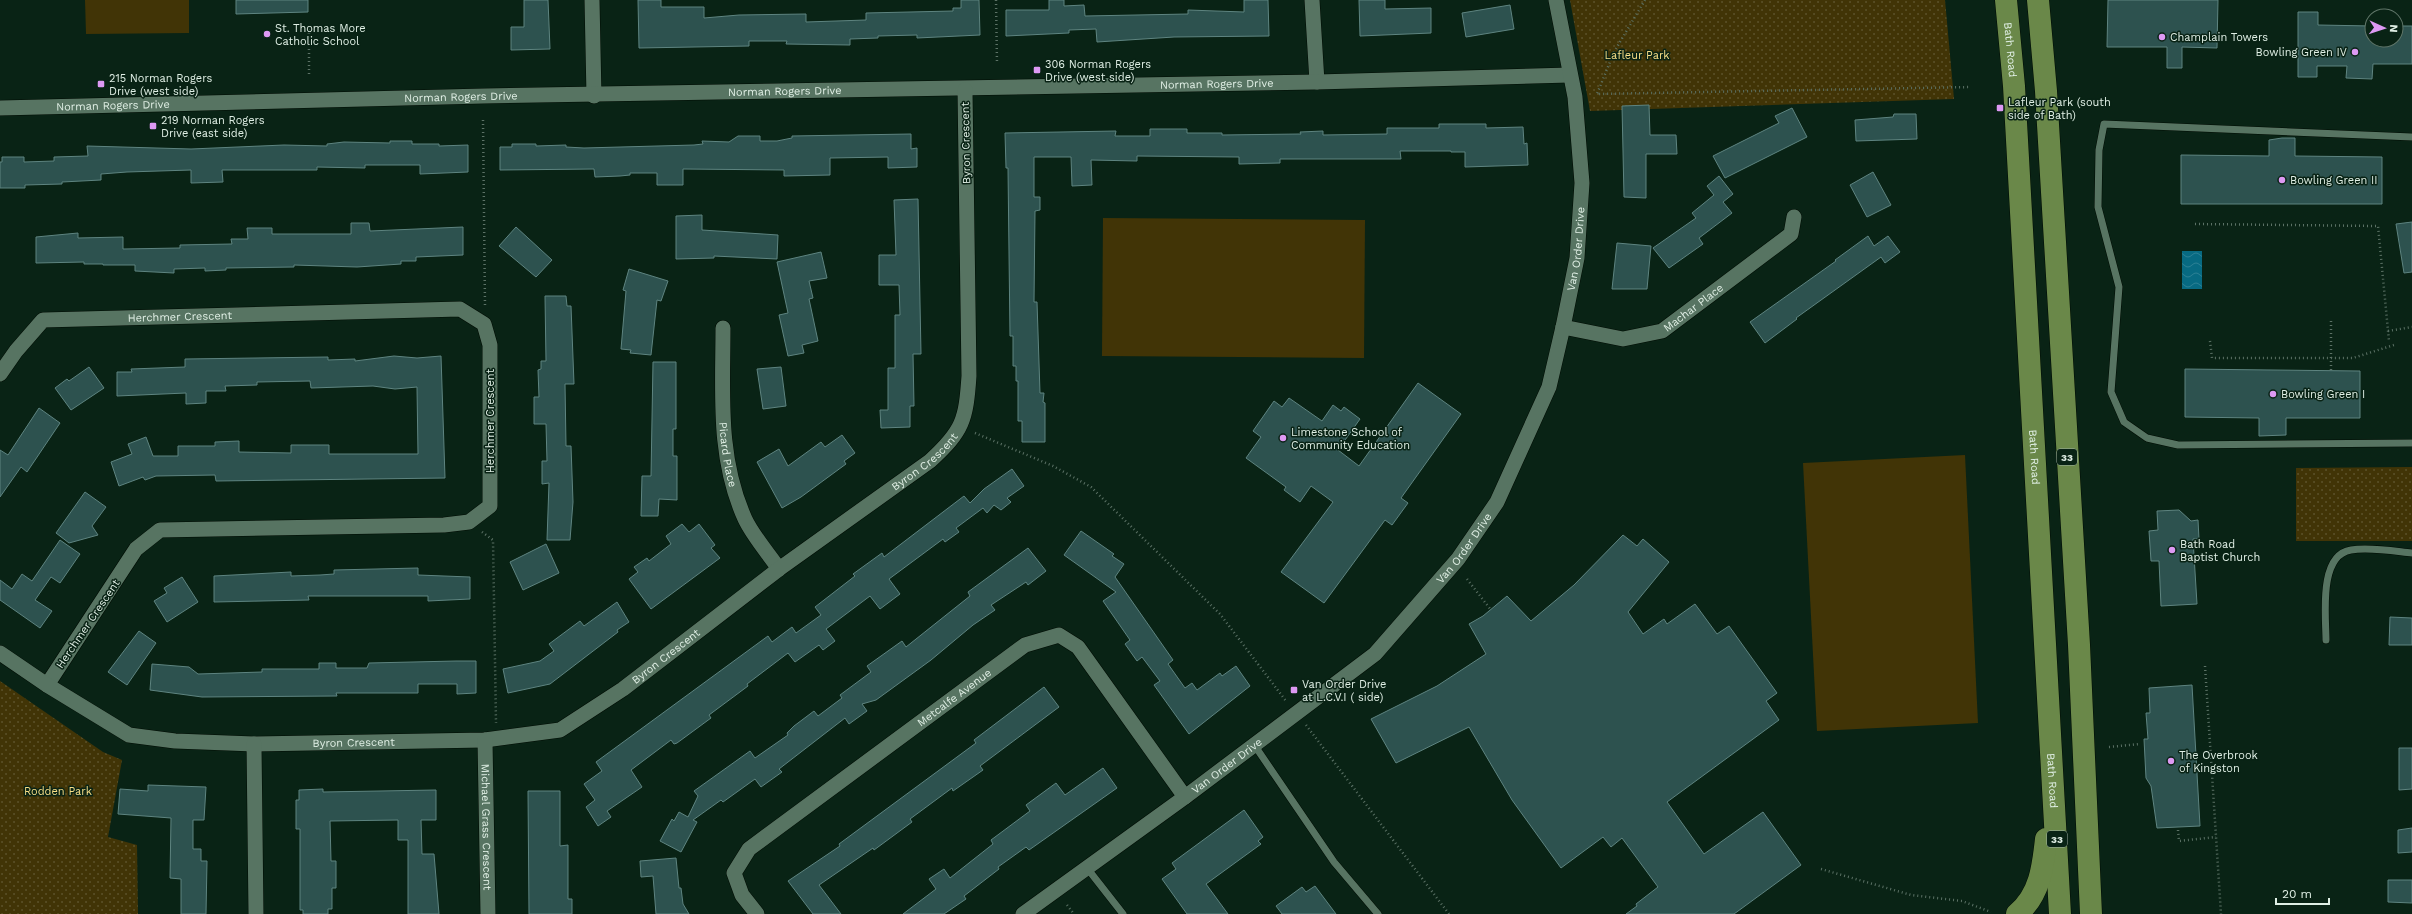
<svg xmlns="http://www.w3.org/2000/svg" width="2412" height="914" font-family="'Work Sans',sans-serif">
<style>
.park{fill:url(#park-dots)}
.pitch{fill:#413406}
.water{fill:url(#water-waves)}
.building{fill:#2d524f;stroke:#5e8480}
.lines{fill:none;stroke-linecap:round;stroke-linejoin:round}
.lane-casing{stroke:#000c03;stroke-width:8}
.street-casing{stroke:#000c03;stroke-width:16}
.primary-casing{stroke:#000c03;stroke-width:23}
.path{stroke:#5c7266;stroke-width:2.5;stroke-dasharray:1 3;stroke-linecap:butt}
.lane{stroke:#577462;stroke-width:7}
.street{stroke:#577462;stroke-width:15}
.primary{stroke:#6a8849;stroke-width:22}
.poi-dot{fill:#dd99f3;stroke:#092315;stroke-width:1.5}
.labels{text-anchor:middle;dominant-baseline:central;stroke-width:3;stroke-linejoin:round;paint-order:stroke}
.shield{fill:#092315;stroke:#a0b2a7;stroke-width:1}
.shield-label{font-size:10px;font-weight:bold;fill:#e0efe5}
.poi-label{font-size:11px;fill:#e0efe5;stroke:#092315;text-anchor:start}
.street-label{font-size:11px;fill:#e0efe5;stroke:#092315}
.park-label{font-size:11px;fill:#f9df87;stroke:#092315}
</style>
<defs>
<pattern id="park-dots" width="8" height="8" patternUnits="userSpaceOnUse"><rect width="8" height="8" fill="#413406"/><path d="M2 2h.1M6 6h.1" fill="none" stroke="#5c522a" stroke-width="1.8" stroke-linecap="round"/></pattern>
<pattern id="water-waves" width="16" height="10" patternUnits="userSpaceOnUse"><rect width="16" height="10" fill="#076a82"/><path d="M0 5q4-4 8 0t8 0" fill="none" stroke="#2b8094"/></pattern>
</defs>
<rect width="100%" height="100%" fill="#092315"/>
<g class="park">
<polygon points="1570,0 1945,0 1954,99 1590,111"/>
<polygon points="2412,467 2412,541 2296,541 2296,468"/>
<polygon points="0,681 103,752 122,760 108,837 137,845 138,914 0,914"/>
</g>
<g class="pitch">
<polygon points="85,0 189,0 189,33 86,34"/>
<polygon points="1103,218 1365,220 1364,358 1102,356"/>
<polygon points="1965,455 1978,723 1817,731 1803,463"/>
</g>
<rect class="water" x="2182" y="251" width="20" height="38"/>
<g class="building">
<polygon points="236,0 308,0 308,12 236,14"/>
<polygon points="524,0 548,0 550,49 511,50 511,27 524,27"/>
<polygon points="638,0 661,0 661,7 704,7 704,18 739,15 806,14 806,22 866,20 866,13 953,11 953,8 961,8 961,0 979,0 980,35 917,38 917,35 878,36 878,38 850,39 850,45 786,44 787,41 749,41 749,46 639,48"/>
<polygon points="1049,0 1064,0 1064,6 1084,5 1085,16 1188,14 1188,10 1244,12 1244,0 1268,0 1269,36 1174,37 1097,42 1096,29 1069,30 1069,33 1006,36 1006,10 1049,10"/>
<polygon points="1359,0 1385,0 1385,9 1431,8 1431,33 1360,36"/>
<polygon points="2108,0 2218,0 2217,48 2182,47 2182,68 2167,68 2167,47 2107,47"/>
<polygon points="1510,5 1514,29 1466,37 1462,13"/>
<polygon points="2298,12 2318,12 2318,25 2372,26 2372,40 2396,40 2396,26 2412,26 2412,64 2373,64 2372,79 2346,78 2347,66 2317,66 2317,77 2298,77"/>
<polygon points="1649,105 1650,135 1676,135 1677,154 1646,154 1646,198 1624,197 1622,106"/>
<polygon points="1792,108 1807,137 1725,178 1713,156 1779,123 1775,116"/>
<polygon points="1894,114 1916,114 1917,139 1856,141 1855,120 1893,117"/>
<polygon points="1439,124 1486,124 1486,128 1523,127 1524,144 1527,143 1528,165 1465,167 1465,152 1451,152 1451,151 1400,151 1401,159 1280,159 1280,163 1239,164 1239,157 1137,156 1137,161 1091,160 1092,185 1072,186 1071,157 1034,157 1034,197 1040,197 1040,210 1035,211 1034,302 1037,302 1040,393 1044,393 1043,402 1045,403 1045,442 1022,442 1022,421 1018,421 1018,381 1016,381 1016,366 1013,366 1013,336 1010,336 1008,168 1006,168 1005,133 1116,131 1115,136 1150,136 1150,129 1187,129 1187,133 1222,133 1222,135 1301,134 1300,132 1323,131 1323,135 1387,134 1387,128 1439,128"/>
<polygon points="911,134 911,149 917,148 917,167 888,168 888,157 830,158 830,175 784,176 784,170 683,169 683,185 657,185 657,173 630,173 630,175 620,176 595,177 594,169 500,170 500,147 512,147 512,144 536,144 536,146 566,145 566,147 584,148 694,145 703,144 702,141 729,142 738,136 760,136 760,141 777,141 792,138 792,136"/>
<polygon points="2282,138 2295,138 2295,156 2382,157 2382,204 2181,204 2181,155 2269,156 2269,140"/>
<polygon points="390,141 412,141 412,144 439,144 439,146 468,145 468,172 420,174 420,165 365,165 365,168 317,167 317,170 222,170 223,182 191,183 191,170 127,172 101,174 101,180 62,182 62,184 25,185 25,188 0,188 0,162 2,162 2,157 24,157 24,162 54,161 54,157 88,156 87,146 191,149 284,145 327,146 327,144 344,142 390,143"/>
<polygon points="1873,172 1891,205 1867,217 1850,185"/>
<polygon points="1719,176 1733,194 1723,202 1732,213 1699,238 1703,244 1669,268 1653,248 1696,218 1692,213 1714,195 1707,186"/>
<polygon points="918,199 921,354 913,354 914,406 910,406 910,427 881,428 880,410 888,410 888,368 895,368 895,315 900,315 899,285 879,285 879,255 896,255 894,200"/>
<polygon points="702,215 702,230 778,235 777,259 714,256 714,258 676,259 676,216"/>
<polygon points="2412,222 2412,272 2404,273 2396,224"/>
<polygon points="351,223 369,223 370,231 463,227 463,255 416,257 416,261 401,261 401,264 357,267 294,265 294,267 226,268 226,270 205,271 205,268 174,269 174,273 135,271 135,265 103,265 103,264 84,264 84,262 36,263 36,237 78,233 78,238 123,237 123,249 180,248 180,245 232,244 231,239 248,239 247,228 272,228 272,234 351,234"/>
<polygon points="516,227 552,260 536,277 499,246"/>
<polygon points="1868,236 1874,246 1888,236 1900,252 1885,263 1881,257 1796,318 1797,319 1765,343 1750,322 1836,261 1835,260"/>
<polygon points="1617,243 1651,246 1647,289 1612,289"/>
<polygon points="821,252 827,278 809,281 813,298 809,299 818,341 802,345 804,353 788,356 779,315 788,313 777,262"/>
<polygon points="629,269 668,281 661,301 657,300 651,355 630,353 631,350 621,349 626,291 623,290"/>
<polygon points="545,296 566,296 567,306 571,306 574,384 565,384 566,446 571,446 573,502 570,540 547,540 549,483 542,484 542,461 547,461 546,424 534,424 534,397 539,397 538,370 541,369 541,361 546,361"/>
<polygon points="394,356 417,358 441,356 445,478 216,481 215,475 156,476 145,480 143,477 119,486 111,462 132,454 128,444 146,437 153,456 178,456 178,446 215,446 215,442 239,441 239,452 291,453 291,445 329,445 329,454 418,454 417,387 395,389 373,386 311,388 310,381 257,382 257,385 225,386 226,391 206,391 206,403 186,404 186,393 117,396 117,372 132,372 131,369 185,367 185,359 328,357 328,360 355,359 355,361"/>
<polygon points="653,362 676,362 676,429 673,429 673,456 677,456 677,500 659,499 658,516 641,516 642,476 651,476"/>
<polygon points="89,367 104,388 71,410 55,388 67,379 69,381"/>
<polygon points="781,367 786,406 763,409 757,369"/>
<polygon points="2185,369 2360,371 2360,418 2286,418 2286,435 2259,436 2259,418 2185,417"/>
<polygon points="1418,383 1461,414 1401,498 1408,503 1392,525 1385,520 1324,603 1281,572 1333,502 1311,486 1300,502 1284,490 1286,487 1246,458 1261,437 1253,431 1274,401 1282,407 1289,398 1322,421 1333,405 1341,411 1344,407 1360,419 1338,450 1359,466"/>
<polygon points="39,408 60,423 27,472 21,467 0,497 0,450 8,455"/>
<polygon points="842,435 855,453 844,461 846,464 801,497 782,508 757,462 779,449 788,466 821,442 825,447"/>
<polygon points="1012,469 1024,486 1007,498 1011,502 1001,510 994,505 987,513 983,508 956,528 959,532 945,542 943,539 889,579 900,594 880,609 870,596 826,629 835,641 823,650 819,645 795,662 788,653 747,684 748,686 709,715 711,718 677,743 674,744 671,740 631,770 642,787 607,811 611,817 598,826 586,807 595,800 584,784 602,771 596,762 768,636 772,642 792,627 796,633 821,615 815,607 855,576 853,574 882,553 884,557 964,496 970,503 984,489"/>
<polygon points="85,492 106,507 92,526 98,535 69,543 56,533"/>
<polygon points="2179,510 2191,521 2198,520 2199,539 2193,539 2197,604 2161,606 2159,561 2151,561 2149,531 2158,530 2157,511"/>
<polygon points="682,524 689,532 699,524 715,545 711,548 720,558 651,609 629,579 638,572 634,567 647,558 649,561 671,544 666,536"/>
<polygon points="1081,531 1114,554 1112,556 1124,564 1115,577 1173,660 1168,664 1185,688 1192,683 1197,690 1220,673 1222,676 1236,666 1250,686 1189,734 1154,685 1160,681 1142,657 1137,661 1125,644 1130,640 1103,601 1116,592 1064,555"/>
<polygon points="1623,535 1637,546 1643,539 1669,562 1628,612 1643,634 1664,619 1667,624 1695,604 1717,634 1729,626 1777,693 1766,701 1779,720 1667,802 1704,854 1763,812 1801,865 1734,914 1626,914 1637,906 1636,904 1658,887 1622,838 1611,847 1603,837 1561,868 1512,800 1469,727 1396,763 1371,719 1437,686 1486,654 1469,624 1483,616 1507,596 1531,621 1574,585"/>
<polygon points="60,540 80,554 60,583 51,577 35,600 52,611 40,628 0,600 0,580 12,589 22,574 32,581"/>
<polygon points="546,544 559,573 523,590 510,562"/>
<polygon points="1028,548 1046,571 1028,585 1026,582 991,605 995,610 973,625 931,660 876,700 862,704 867,711 849,724 845,718 779,769 782,772 761,787 755,779 723,802 721,800 693,820 697,822 681,852 660,841 672,819 674,821 679,812 688,817 698,796 694,791 750,751 755,758 788,735 787,733 794,726 814,711 818,716 842,698 840,695 871,672 867,666 902,641 906,647 970,596 968,592"/>
<polygon points="418,568 418,575 470,577 470,599 428,601 428,596 308,596 309,600 214,602 214,576 291,572 291,576 320,575 334,574 334,570"/>
<polygon points="182,577 198,602 167,622 154,601 167,593 164,588"/>
<polygon points="617,602 629,622 617,630 618,632 550,684 508,693 503,669 540,661 554,651 549,644 580,621 584,626"/>
<polygon points="2390,617 2412,618 2412,645 2389,645"/>
<polygon points="139,631 156,643 127,685 108,672"/>
<polygon points="456,661 476,661 476,693 457,694 457,684 418,684 418,693 336,693 337,696 202,697 150,690 152,664 189,667 198,674 262,672 262,669 319,669 319,663 336,663 336,668 367,668 369,663"/>
<polygon points="2192,685 2200,826 2157,828 2151,786 2146,778 2144,739 2148,739 2146,713 2150,713 2149,688"/>
<polygon points="1044,687 1059,707 980,766 983,770 953,791 952,788 910,819 912,822 874,850 873,848 819,885 841,914 813,914 788,881 840,846 839,844 976,743 974,740"/>
<polygon points="2399,748 2412,748 2412,789 2399,790"/>
<polygon points="1103,768 1117,788 1029,850 1026,847 998,867 999,869 964,896 966,899 944,914 903,914 936,889 929,879 944,869 950,878 993,844 991,840 1030,811 1026,805 1056,783 1065,795"/>
<polygon points="148,785 206,787 204,820 193,820 193,849 201,849 201,861 207,861 206,914 181,914 181,879 170,878 171,818 118,814 120,789 148,791"/>
<polygon points="323,789 323,792 436,790 436,820 421,820 422,854 434,854 439,914 408,914 408,840 398,840 398,820 330,821 331,861 336,861 336,888 332,888 332,909 328,909 328,914 303,914 303,910 300,910 300,829 296,829 296,800 299,800 299,790"/>
<polygon points="528,791 560,791 560,846 568,845 568,899 572,899 572,914 529,914"/>
<polygon points="1244,810 1263,837 1258,841 1261,844 1206,884 1228,914 1187,914 1162,879 1176,869 1172,863"/>
<polygon points="2412,828 2412,852 2398,853 2398,830"/>
<polygon points="676,858 679,888 681,888 683,904 689,914 656,914 653,876 641,877 640,861"/>
<polygon points="2388,880 2412,880 2412,903 2388,902"/>
<polygon points="1315,886 1336,914 1282,914 1276,906 1302,887 1306,892"/>
</g>
<g class="lines">
<g class="lane-casing">
<g id="lane">
<polyline points="2412,137 2104,124 2099,150 2098,207 2119,287 2111,392 2124,422 2147,438 2178,445 2412,443"/>
<path d="M2326,640C2326,617 2318,555 2351,550C2370,547 2393,551 2412,553"/>
<polyline points="1255,746 1334,862 1378,914"/>
<polyline points="1087,868 1123,914"/>
</g>
</g>
<g class="street-casing">
<g id="street">
<polyline points="592,0 594,96"/>
<polyline points="1312,0 1317,82"/>
<path id="s1" d="M0,108L484,96L1317,82L1570,75"/>
<path id="s2" d="M1563,327L1623,339L1662,331L1791,234L1794,217"/>
<path id="s3" d="M723,328C723,393 717,457 745,519C753,536 768,553 779,569"/>
<path id="s4" d="M0,374L16,351L43,320L460,309L484,324L490,345V506L469,522L444,525L160,530L136,549L47,685"/>
<path id="s5" d="M0,653L47,685L129,735L175,741L254,744L485,740L560,730L623,689L779,569L930,461C963,431 966,420 969,376L965,90"/>
<path id="s6" d="M485,740L488,914"/>
<polyline points="254,744 256,914"/>
<path id="s7" d="M757,914L742,895L734,873L749,849L1025,645L1059,635L1078,647L1185,797"/>
<path id="s8" d="M1023,914L1185,797L1375,654L1458,559L1497,502L1549,387L1563,327L1577,258L1582,183L1575,97L1556,0"/>
</g>
</g>
<g class="primary-casing">
<g id="primary">
<path id="s9" d="M2006,0L2014,86L2060,914"/>
<polyline points="2038,0 2046,91 2079,645 2091,914"/>
<path d="M2017,914C2040,895 2043,867 2046,839"/>
</g>
</g>
<g class="path">
<polyline points="996,0 997,64"/>
<polyline points="1645,0 1614,52 1597,94 1971,87"/>
<polyline points="309,25 309,77"/>
<polyline points="483,120 485,306"/>
<polyline points="2195,224 2378,226 2389,341"/>
<polyline points="2331,321 2331,370"/>
<polyline points="2388,331 2412,327"/>
<polyline points="2210,341 2212,358 2353,358 2394,345"/>
<polyline points="975,433 1053,466 1091,487 1220,614 1286,701"/>
<polyline points="482,532 493,540 496,723"/>
<polyline points="1467,579 1491,610"/>
<polyline points="2205,666 2221,914"/>
<polyline points="1306,725 1449,914"/>
<polyline points="2109,747 2140,744"/>
<polyline points="2178,830 2179,841 2216,837"/>
<polyline points="1821,869 1911,895 1962,901 1991,912"/>
<polyline points="1067,905 1074,914"/>
</g>
<use href="#lane" class="lane"/>
<use href="#street" class="street"/>
<use href="#primary" class="primary"/>
</g>
<g class="poi-dot">
<circle cx="267" cy="34" r="4"/>
<circle cx="2162" cy="37" r="4"/>
<circle cx="2355" cy="52" r="4"/>
<rect x="1033" y="66" width="8" height="8" rx="2"/>
<rect x="97" y="80" width="8" height="8" rx="2"/>
<rect x="1996" y="104" width="8" height="8" rx="2"/>
<rect x="149" y="122" width="8" height="8" rx="2"/>
<circle cx="2282" cy="180" r="4"/>
<circle cx="2273" cy="394" r="4"/>
<circle cx="1283" cy="438" r="4"/>
<circle cx="2172" cy="550" r="4"/>
<rect x="1290" y="686" width="8" height="8" rx="2"/>
<circle cx="2171" cy="761" r="4"/>
</g>
<g class="labels">
<g class="shield">
<rect x="2057" y="449" width="20" height="16" rx="3"/>
<rect x="2047" y="831" width="20" height="16" rx="3"/>
</g>
<g class="shield-label">
<text x="2067" y="457">33</text>
<text x="2057" y="839">33</text>
</g>
<g class="poi-label">
<text x="275" y="28">St. Thomas More<tspan x="275" dy="13">Catholic School</tspan></text>
<text x="2170" y="37">Champlain Towers</text>
<text x="2347" y="52" text-anchor="end">Bowling Green IV</text>
<text x="1045" y="64">306 Norman Rogers<tspan x="1045" dy="13">Drive (west side)</tspan></text>
<text x="109" y="78">215 Norman Rogers<tspan x="109" dy="13">Drive (west side)</tspan></text>
<text x="2008" y="102">Lafleur Park (south<tspan x="2008" dy="13">side of Bath)</tspan></text>
<text x="161" y="120">219 Norman Rogers<tspan x="161" dy="13">Drive (east side)</tspan></text>
<text x="2290" y="180">Bowling Green II</text>
<text x="2281" y="394">Bowling Green I</text>
<text x="1291" y="432">Limestone School of<tspan x="1291" dy="13">Community Education</tspan></text>
<text x="2180" y="544">Bath Road<tspan x="2180" dy="13">Baptist Church</tspan></text>
<text x="1302" y="684">Van Order Drive<tspan x="1302" dy="13">at L.C.V.I ( side)</tspan></text>
<text x="2179" y="755">The Overbrook<tspan x="2179" dy="13">of Kingston</tspan></text>
</g>
<g class="street-label">
<text stroke="none"><textPath href="#s9" startOffset="50">Bath Road</textPath></text>
<text stroke="none"><textPath href="#s1" startOffset="1217">Norman Rogers Drive</textPath></text>
<text stroke="none"><textPath href="#s1" startOffset="785">Norman Rogers Drive</textPath></text>
<text stroke="none"><textPath href="#s1" startOffset="461">Norman Rogers Drive</textPath></text>
<text stroke="none"><textPath href="#s1" startOffset="113">Norman Rogers Drive</textPath></text>
<text transform="translate(966 143) rotate(-91)">Byron Crescent</text>
<text stroke="none"><textPath href="#s8" startOffset="900">Van Order Drive</textPath></text>
<text stroke="none"><textPath href="#s2" startOffset="140">Machar Place</textPath></text>
<text stroke="none"><textPath href="#s4" startOffset="206">Herchmer Crescent</textPath></text>
<text transform="translate(490 421) rotate(-90)">Herchmer Crescent</text>
<text stroke="none"><textPath href="#s3" startOffset="127">Picard Place</textPath></text>
<text stroke="none"><textPath href="#s9" startOffset="458">Bath Road</textPath></text>
<text stroke="none"><textPath href="#s5" startOffset="1038">Byron Crescent</textPath></text>
<text stroke="none"><textPath href="#s8" startOffset="576">Van Order Drive</textPath></text>
<text transform="translate(88 624) rotate(-56)">Herchmer Crescent</text>
<text stroke="none"><textPath href="#s5" startOffset="714">Byron Crescent</textPath></text>
<text stroke="none"><textPath href="#s7" startOffset="331">Metcalfe Avenue</textPath></text>
<text stroke="none"><textPath href="#s5" startOffset="378">Byron Crescent</textPath></text>
<text stroke="none"><textPath href="#s8" startOffset="252">Van Order Drive</textPath></text>
<text stroke="none"><textPath href="#s9" startOffset="782">Bath Road</textPath></text>
<text stroke="none"><textPath href="#s6" startOffset="87">Michael Grass Crescent</textPath></text>
</g>
<g class="park-label">
<text x="1637" y="55">Lafleur Park</text>
<text x="58" y="791">Rodden Park</text>
</g>
</g>
<g transform="translate(2384 28) rotate(93)"><circle r="19" fill="#092315" stroke="#5f7568"/>
<path d="M0-3L7 15L0 10L-7 15Z" fill="#dd99f3"/>
<text y="-6" font-size="11" font-weight="bold" text-anchor="middle" fill="#e0efe5">N</text>
</g>
<path d="M2276 898v6h53v-6" fill="none" stroke="#e0efe5" stroke-width="2"/>
<text x="2282" y="898" font-size="12" fill="#e0efe5" stroke="#092315" stroke-width="3" paint-order="stroke">20 m</text>
</svg>
